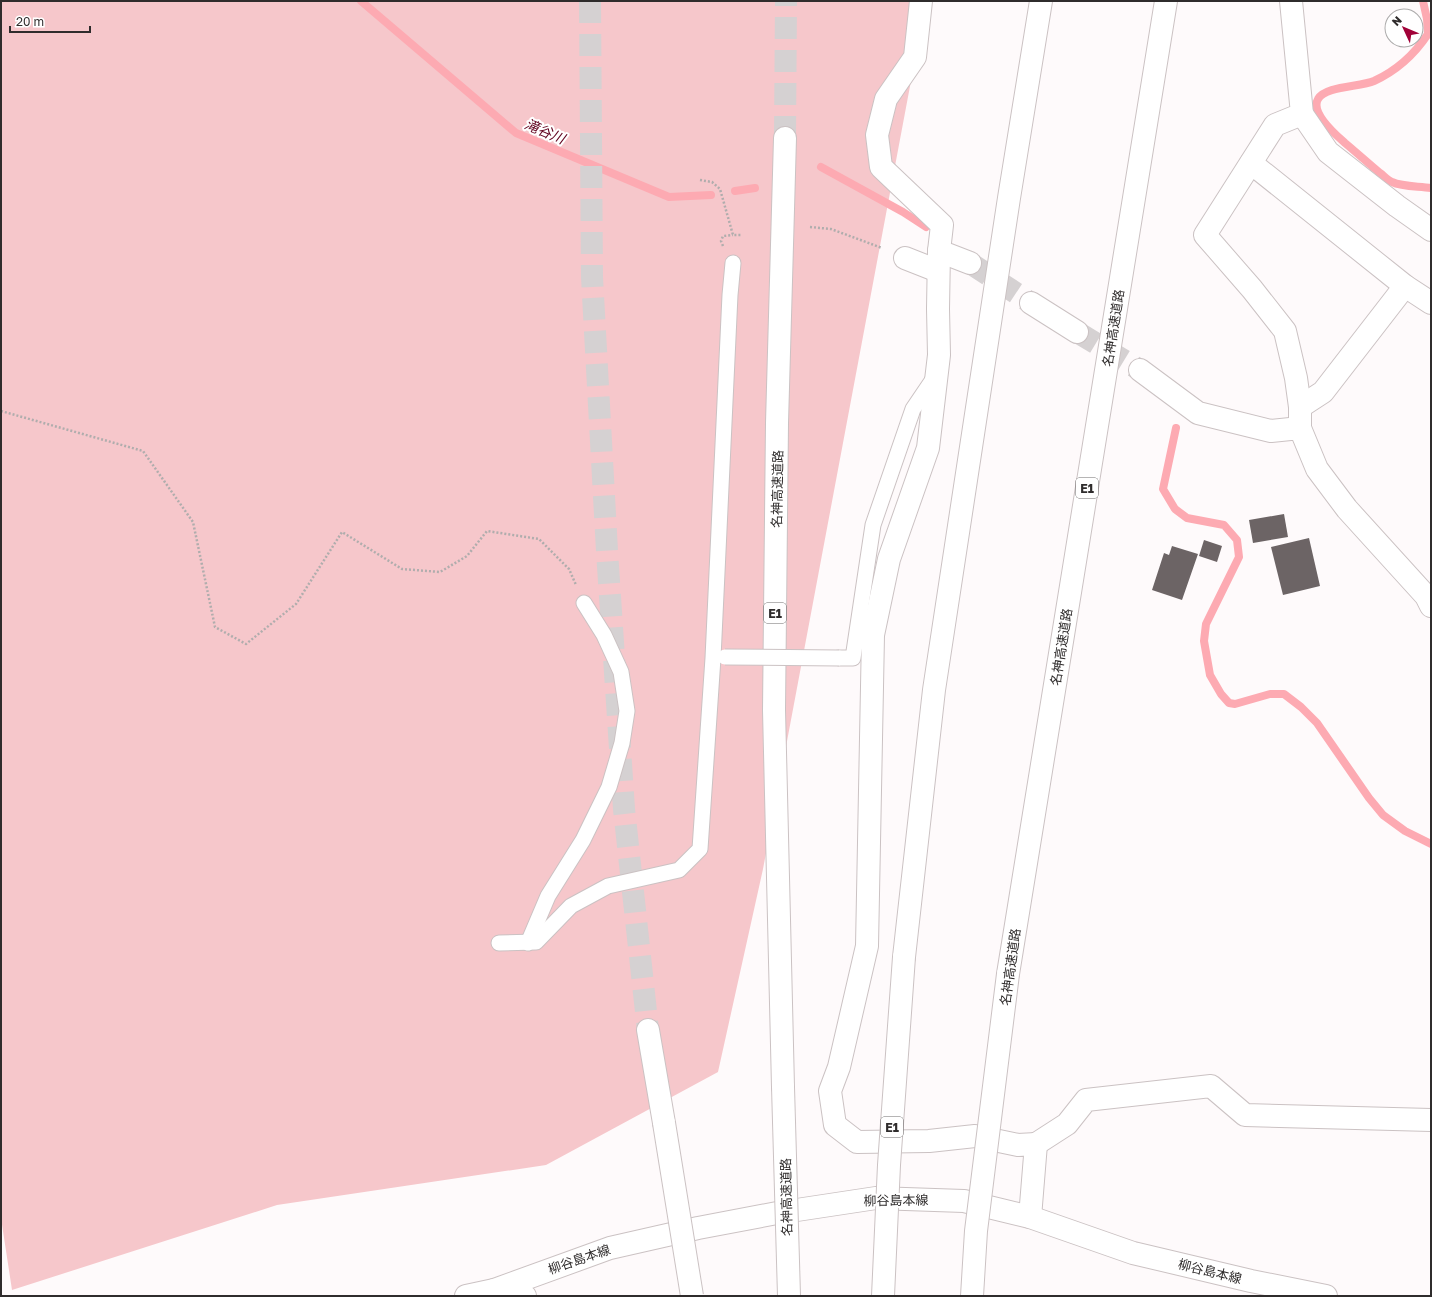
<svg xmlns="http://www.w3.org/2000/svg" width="1432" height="1297" font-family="'Golos Text','Noto Sans JP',sans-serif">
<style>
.green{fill:#f6c7cb}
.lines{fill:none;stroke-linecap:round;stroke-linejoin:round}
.stream{stroke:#fdaab2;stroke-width:8}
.building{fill:#6c6465}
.minor-tunnel{stroke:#d5d1d2;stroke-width:22;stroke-dasharray:22 11;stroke-linecap:butt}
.motorway-tunnel{stroke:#d5d1d2;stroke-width:22;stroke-dasharray:22 11;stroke-linecap:butt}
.service-casing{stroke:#cbc2c3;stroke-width:17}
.minor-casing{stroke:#cbc2c3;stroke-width:24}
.secondary-casing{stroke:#cbc2c3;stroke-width:24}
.motorway-casing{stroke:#cbc2c3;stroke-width:24}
.path{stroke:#b0adad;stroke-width:2.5;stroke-dasharray:2 2;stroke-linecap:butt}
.service{stroke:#fff;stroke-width:15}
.minor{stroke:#fff;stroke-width:22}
.secondary{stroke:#fff;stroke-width:22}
.motorway{stroke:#fff;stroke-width:22}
.service-bridge-casing{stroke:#cbc2c3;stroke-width:17;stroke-linecap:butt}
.motorway-bridge-casing{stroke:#cbc2c3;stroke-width:24;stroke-linecap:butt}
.service-bridge{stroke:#fff;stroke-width:15}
.motorway-bridge{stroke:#fff;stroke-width:22}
.labels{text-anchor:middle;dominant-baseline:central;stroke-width:4;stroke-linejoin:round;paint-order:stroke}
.shield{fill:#fff;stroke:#6d6b6b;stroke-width:1}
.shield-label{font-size:12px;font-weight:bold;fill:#2f2c2c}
.street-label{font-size:13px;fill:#2f2c2c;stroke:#fff}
.water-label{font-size:14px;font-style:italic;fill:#60021e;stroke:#fff}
</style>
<rect width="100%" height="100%" fill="#fefafb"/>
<polygon class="green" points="1,1 926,1 763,869 718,1072 546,1165 277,1205 12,1290 1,1218"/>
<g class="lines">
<g class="stream">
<polyline points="361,1 516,133 669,197 711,195"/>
<path d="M1423,1L1427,19L1428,34C1414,55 1398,70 1374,81C1360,87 1325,86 1318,99C1310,113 1336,135 1345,143C1357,153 1368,163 1380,173C1384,176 1388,180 1392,182C1403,187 1419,186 1431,188"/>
<polyline points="821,167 903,212 926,227"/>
<polyline points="735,191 755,188"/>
<polyline points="1176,428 1163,489 1175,509 1187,518 1224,525 1237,540 1239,557 1206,624 1204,641 1210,675 1221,694 1229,703 1235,704 1270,694 1284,694 1301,707 1317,723 1369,798 1383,815 1405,831 1431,844"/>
</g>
</g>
<g class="building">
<polygon points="1284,514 1288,537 1253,543 1249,520"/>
<polygon points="1309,538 1320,586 1283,595 1271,547"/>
<polygon points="1204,540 1222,546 1217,562 1199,556"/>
<polygon points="1172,546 1198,554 1182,600 1152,590 1164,553 1169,555"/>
</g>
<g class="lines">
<g class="minor-tunnel">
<polyline points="970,263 1031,303"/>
<polyline points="1077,332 1140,370"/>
</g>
<g class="motorway-tunnel">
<polyline points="590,1 592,277 607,551 624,809 648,1030"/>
<polyline points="785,138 786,1"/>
</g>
<g class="service-casing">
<g id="service">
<polyline points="839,658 853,658 873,525 913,409 934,378"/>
<polyline points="499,943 536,942 571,906 608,886 679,870 700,849 713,658 730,295 733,263"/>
<polyline points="528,943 548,896 583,840 609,787 622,743 627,711 621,672 604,635 584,603"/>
</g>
</g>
<g class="minor-casing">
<g id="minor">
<polyline points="921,1 915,57 886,99 877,135 881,167 942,225 939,251 970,263"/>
<polyline points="1291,1 1302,114 1275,125 1205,235 1252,289 1285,331 1296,378 1300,407 1300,428"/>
<polyline points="1302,114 1328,152 1397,206 1431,230"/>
<polyline points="1251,163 1405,286 1431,303"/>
<polyline points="939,251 938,309 939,355 928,448 889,559 873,635 867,946 839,1067 830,1091 835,1125 857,1142 929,1141 975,1136 1018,1145 1036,1144 1030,1217"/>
<polyline points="905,258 938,271"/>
<polyline points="1031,303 1077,332"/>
<polyline points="1140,370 1198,413 1271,431 1300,428 1317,469 1347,509 1426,596 1431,606"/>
<polyline points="1300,407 1323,392 1405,286"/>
<polyline points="1036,1144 1067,1124 1086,1100 1211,1086 1245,1115 1431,1120"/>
<polyline points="494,1290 525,1296"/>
</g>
</g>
<g class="secondary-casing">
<polyline id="secondary" points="466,1296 494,1290 610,1248 698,1228 777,1213 876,1198 964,1201 1030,1217 1133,1253 1251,1281 1326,1296"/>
</g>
<g class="motorway-casing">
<g id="motorway">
<polyline points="904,957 934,690 1009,198 1041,1"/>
<polyline points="1008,974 1166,1"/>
<polyline points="648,1030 664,1123"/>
<polyline points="783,1087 774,710 777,423 785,138"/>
</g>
</g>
<g class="path">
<polyline points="700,180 712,182 720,189 733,235 741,235"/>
<polyline points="810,227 831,229 882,248"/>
<polyline points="723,246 721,241 723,236 733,235"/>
<polyline points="1,411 143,451 193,522 215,627 246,644 296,604 342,532 402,569 440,572 467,556 487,531 539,539 569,569 576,585"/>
</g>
<use href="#service" class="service"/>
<use href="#minor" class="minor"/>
<use href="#secondary" class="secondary"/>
<use href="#motorway" class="motorway"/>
<g class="service-bridge-casing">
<polyline id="service-bridge" points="725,657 839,658"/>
</g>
<g class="motorway-bridge-casing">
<g id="motorway-bridge">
<polyline points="783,1087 789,1296"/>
<polyline points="664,1123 692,1296"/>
<polyline points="883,1296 889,1165 904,957"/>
<polyline points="972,1296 976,1231 1008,974"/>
</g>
</g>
<use href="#service-bridge" class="service-bridge"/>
<use href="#motorway-bridge" class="motorway-bridge"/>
</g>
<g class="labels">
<g class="shield">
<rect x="1076" y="478" width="22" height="20" rx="3"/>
<rect x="764" y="603" width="22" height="20" rx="3"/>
<rect x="881" y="1117" width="22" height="20" rx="3"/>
</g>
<g class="shield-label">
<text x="1087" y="488">E1</text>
<text x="775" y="613">E1</text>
<text x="892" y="1127">E1</text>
</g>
<g class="street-label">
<text transform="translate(1113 328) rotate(-81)">名神高速道路</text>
<text transform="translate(777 489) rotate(-89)">名神高速道路</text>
<text transform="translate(1061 647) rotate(-81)">名神高速道路</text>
<text transform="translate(1010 967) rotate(-82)">名神高速道路</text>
<text transform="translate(786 1197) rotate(-91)">名神高速道路</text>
<text transform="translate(896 1200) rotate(-1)">柳谷島本線</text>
<text transform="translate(579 1259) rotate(-19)">柳谷島本線</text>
<text transform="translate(1210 1271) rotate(14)">柳谷島本線</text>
</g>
<g class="water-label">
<text transform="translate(545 131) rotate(23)">滝谷川</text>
</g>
</g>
<rect width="1432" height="1297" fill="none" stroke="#2f2c2c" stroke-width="4"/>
<g transform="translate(1404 28) rotate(314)"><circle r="19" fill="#ffffff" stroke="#acabab"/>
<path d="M0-3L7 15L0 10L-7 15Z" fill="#a10138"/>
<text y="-6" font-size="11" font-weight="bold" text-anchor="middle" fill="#2f2c2c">N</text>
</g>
<path d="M10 26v6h80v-6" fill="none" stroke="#2f2c2c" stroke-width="2"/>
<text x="16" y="26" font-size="12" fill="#2f2c2c" stroke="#ffffff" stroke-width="3" paint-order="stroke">20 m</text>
</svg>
